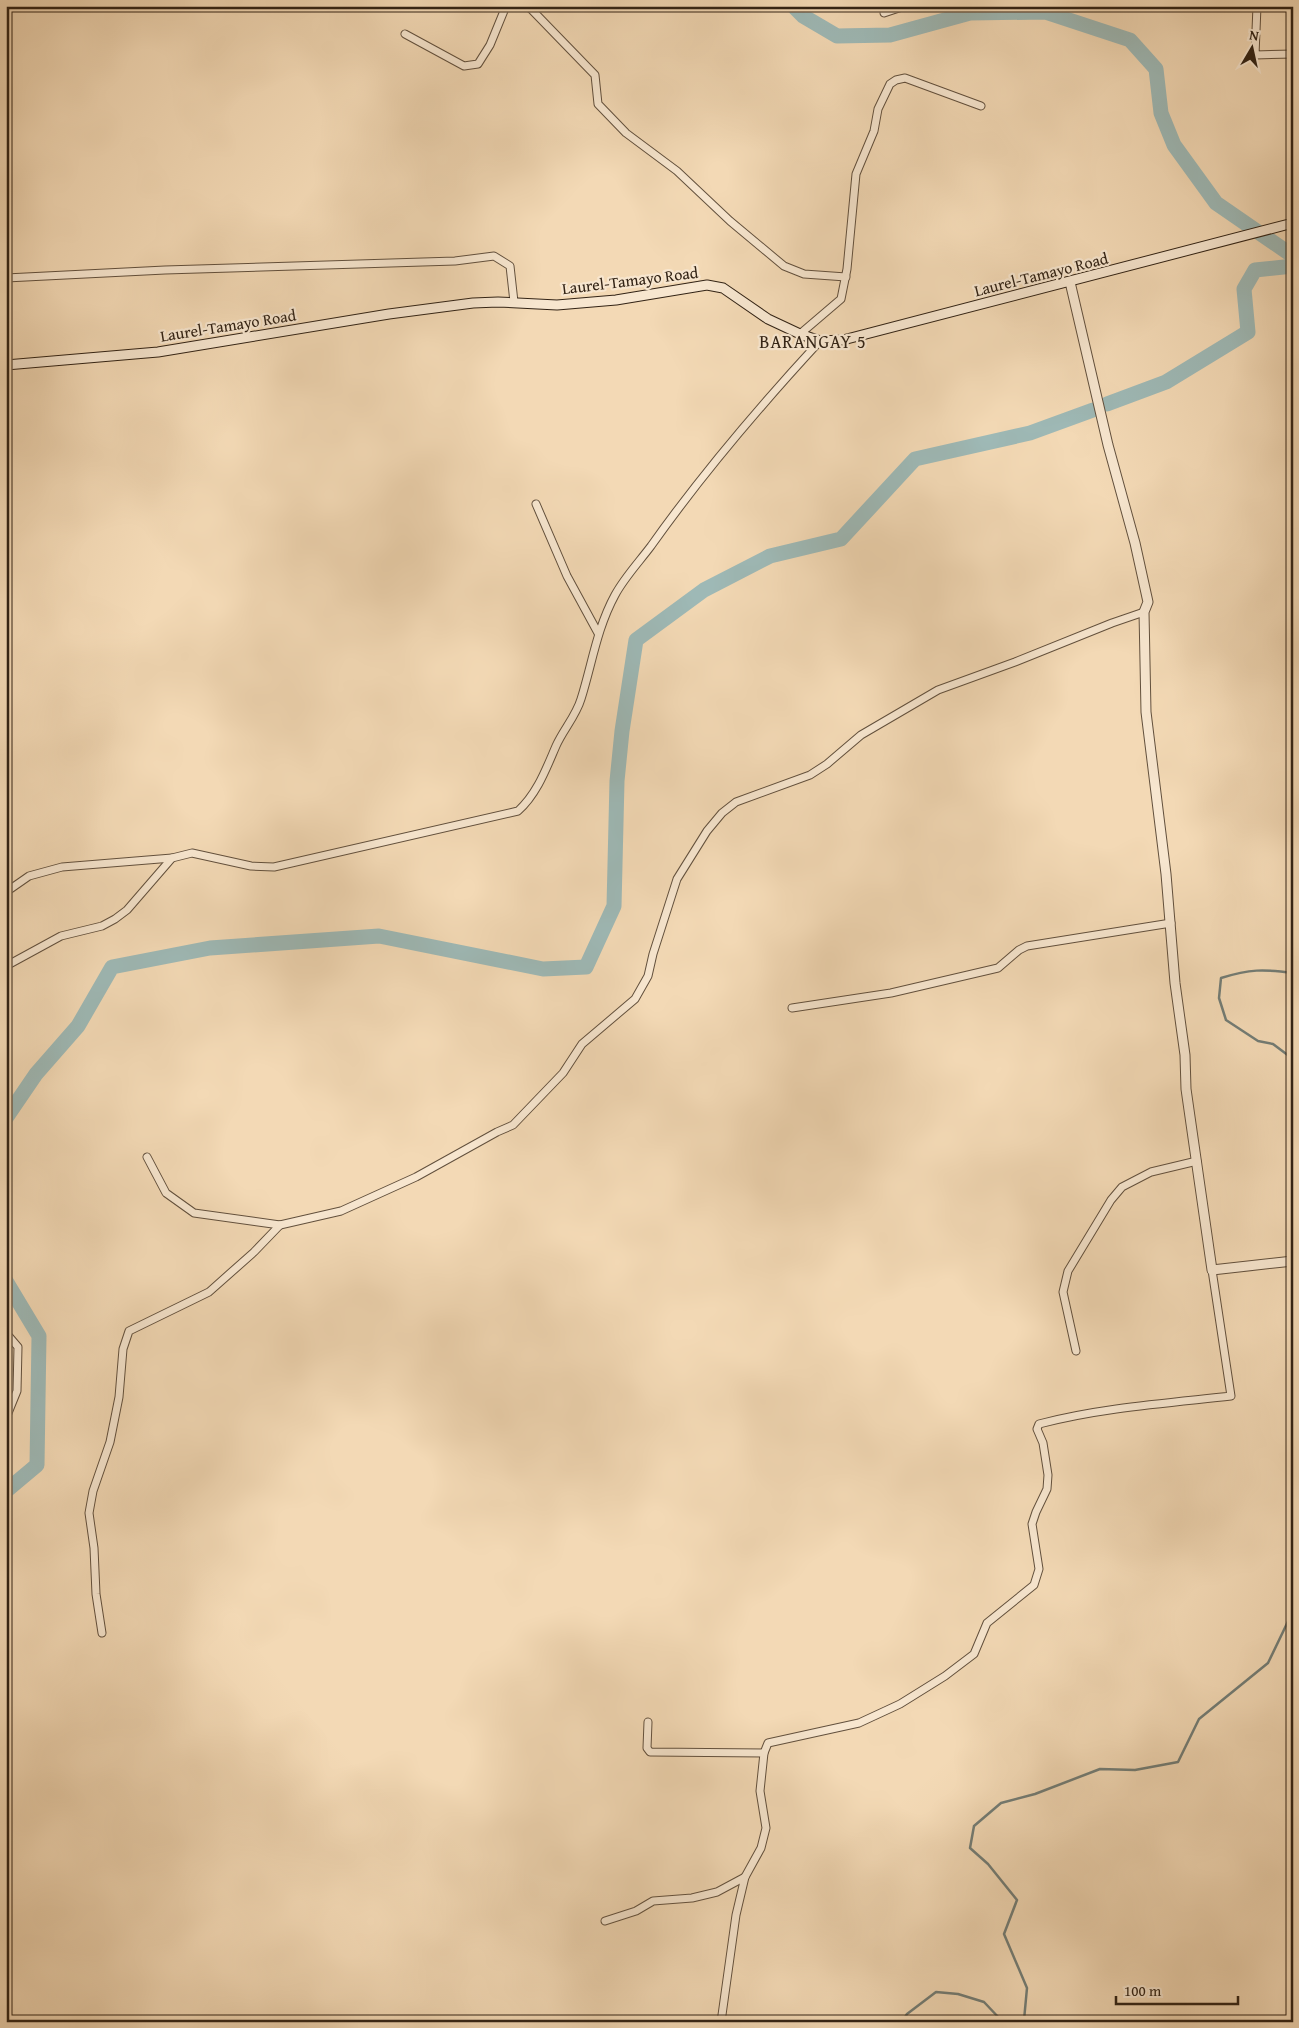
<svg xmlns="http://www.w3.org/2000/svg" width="1299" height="2028" font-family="'Gentium Book Plus',serif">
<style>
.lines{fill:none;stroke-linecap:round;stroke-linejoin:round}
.stream{stroke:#737d76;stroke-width:2.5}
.river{stroke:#9eb9b6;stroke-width:15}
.minor-casing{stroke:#62503d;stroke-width:9}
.tertiary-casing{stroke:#62503d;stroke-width:11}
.secondary-casing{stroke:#322315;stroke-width:11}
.minor{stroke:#f7e6cf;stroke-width:7}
.tertiary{stroke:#f7e6cf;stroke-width:9}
.secondary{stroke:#f7e6cf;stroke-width:9}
.labels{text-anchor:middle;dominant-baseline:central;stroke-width:4.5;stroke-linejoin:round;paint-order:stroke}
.street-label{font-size:16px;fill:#322315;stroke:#f7e6cf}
.neighbourhood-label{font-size:18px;letter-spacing:1px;fill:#322315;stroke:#f7e6cf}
</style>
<rect width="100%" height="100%" fill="#f3d9b5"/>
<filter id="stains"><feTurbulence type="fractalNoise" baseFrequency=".004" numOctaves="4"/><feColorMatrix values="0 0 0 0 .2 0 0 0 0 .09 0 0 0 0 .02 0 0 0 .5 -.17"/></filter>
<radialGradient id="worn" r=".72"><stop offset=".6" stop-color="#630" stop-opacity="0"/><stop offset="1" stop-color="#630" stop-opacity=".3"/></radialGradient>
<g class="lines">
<g class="stream">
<path d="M1293,973C1263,969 1250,969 1221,978L1219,998L1226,1020L1258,1041L1273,1044L1293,1059"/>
<polyline points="902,2022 907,2014 936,1992 958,1994 984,2002 1001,2020 1024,2020 1027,1988 1004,1934 1017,1900 988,1864 970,1848 974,1826 1001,1803 1035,1794 1100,1769 1135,1770 1178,1762 1199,1719 1268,1663 1293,1611"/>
</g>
<g class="river">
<polyline points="793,6 803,16 837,36 890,35 970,13 1045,12 1130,40 1156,69 1161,113 1174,145 1216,203 1293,256"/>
<polyline points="1107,404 1166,382 1248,332 1244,289 1255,270 1293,266"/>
<polyline points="6,1118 36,1074 78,1026 112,967 210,948 379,936 543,969 586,967 614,906 617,781 622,731 636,640 704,590 770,556 841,539 915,459 1030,433 1093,410"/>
<polyline points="6,1281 39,1336 37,1465 6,1491"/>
</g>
<g class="minor-casing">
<g id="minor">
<polyline points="525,6 531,9 595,75 598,104 626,133 677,171 730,221 784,266 804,274 846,277"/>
<polyline points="1257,6 1255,55 1293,54"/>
<polyline points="884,13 905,6"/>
<polyline points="405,34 464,66 478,64 490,45 506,6"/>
<polyline points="6,278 165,270 455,261 494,256 510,266 514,302"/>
<polyline points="800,334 841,299 847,269 856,174 874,131 878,109 890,84 896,80 905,78 981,106"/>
<polyline points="536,504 567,576 598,633"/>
<polyline points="6,892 29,876 62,867 172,858"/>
<path d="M6,966L61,936L102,926L115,919L127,910L172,858L192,853L251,866L274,867L518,811C537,794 546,769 556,746C563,730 576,716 581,699C592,664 597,628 615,595C624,578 639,562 651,546C702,474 760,406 820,341"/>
<polyline points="792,1008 891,993 998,968 1019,950 1027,946 1171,923"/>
<polyline points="147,1157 166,1193 194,1213 280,1225 341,1211 416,1177 497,1132 513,1125 563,1073 582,1044 635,999 648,976 653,954 677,879 707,831 722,813 736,802 810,775 827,764 861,735 938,690 1015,662 1112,623 1144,612"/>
<polyline points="6,1333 18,1347 17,1391 6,1418"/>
<polyline points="1076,1351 1063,1292 1068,1271 1111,1200 1122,1187 1151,1172 1197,1161"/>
<polyline points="102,1633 96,1594 94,1548 89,1513 93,1491 110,1442 119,1397 123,1349 129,1331 209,1292 254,1252 280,1225"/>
<polyline points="648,1722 647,1748 650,1752 764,1753"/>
<polyline points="605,1921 636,1911 653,1901 692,1898 717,1892 745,1877"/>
<path d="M721,2022L736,1915L745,1877L761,1848L766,1828L760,1791L764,1753L768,1743L859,1723L900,1704L945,1676L974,1654L987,1623L1034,1585L1039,1569L1032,1524L1036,1512L1047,1489L1048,1475L1043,1443L1037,1429L1039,1424C1099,1408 1168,1403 1231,1396L1212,1270"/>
</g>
</g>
<g class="tertiary-casing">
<polyline id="tertiary" points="1070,282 1108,445 1135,543 1148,602 1144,612 1146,712 1166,874 1175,983 1185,1055 1186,1089 1212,1270 1293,1261"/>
</g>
<g class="secondary-casing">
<polyline id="secondary" points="6,365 158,352 389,314 473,303 498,302 557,305 616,300 707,285 723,288 768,319 800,334 820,341 843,340 1293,223"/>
</g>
<use href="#minor" class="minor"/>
<use href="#tertiary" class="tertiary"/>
<use href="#secondary" class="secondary"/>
</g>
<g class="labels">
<g class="street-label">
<text transform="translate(1041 274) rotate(-14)">Laurel-Tamayo Road</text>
<text transform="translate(630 280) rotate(-7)">Laurel-Tamayo Road</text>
<text transform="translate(228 325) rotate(-9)">Laurel-Tamayo Road</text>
</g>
<g class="neighbourhood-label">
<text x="813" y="341">BARANGAY 5</text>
</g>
</g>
<rect width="1299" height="2028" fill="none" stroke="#f3d9b5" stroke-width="25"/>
<rect x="8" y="8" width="1284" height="2013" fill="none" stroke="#322315" stroke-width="2.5"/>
<rect x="12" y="12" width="1274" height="2003" fill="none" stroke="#322315"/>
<g transform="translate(1252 48) rotate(9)" stroke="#f7e6cf" stroke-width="4" paint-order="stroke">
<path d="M0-4L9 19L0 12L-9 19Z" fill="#322315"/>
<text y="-8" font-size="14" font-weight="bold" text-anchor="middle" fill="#322315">N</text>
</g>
<path d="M1116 1996v8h122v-8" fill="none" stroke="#322315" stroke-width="2.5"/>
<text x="1124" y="1996" font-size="15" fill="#322315" stroke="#f7e6cf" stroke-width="4" paint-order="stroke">100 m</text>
<rect width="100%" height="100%" filter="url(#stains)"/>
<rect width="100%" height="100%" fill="url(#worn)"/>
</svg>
